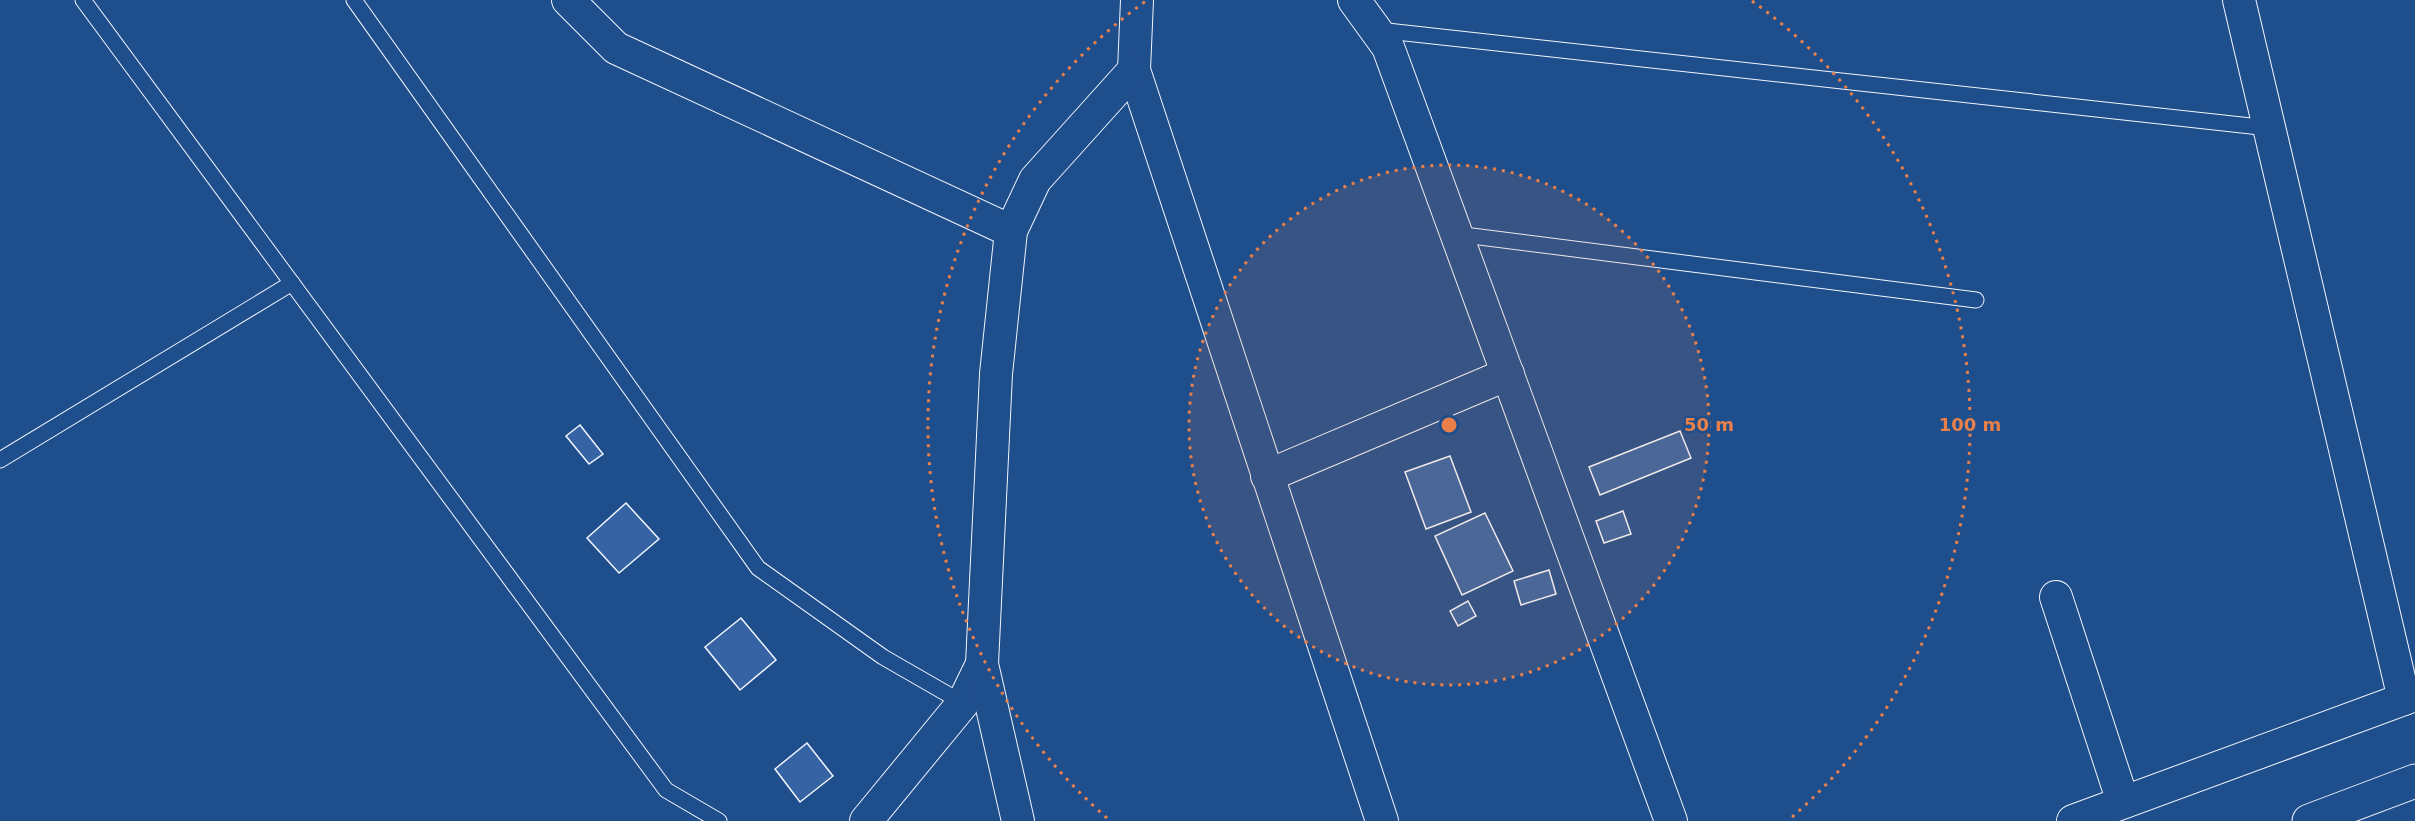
<svg xmlns="http://www.w3.org/2000/svg" width="2415" height="821" font-family="'DejaVu Sans',sans-serif">
<style>
.building{fill:#3563a3;stroke:#f2f6ff;stroke-width:1.5}
.lines{fill:none;stroke-linecap:round;stroke-linejoin:round}
.lane-casing{stroke:#f2f6ff;stroke-width:17}
.street-casing{stroke:#f2f6ff;stroke-width:34}
.primary-casing{stroke:#f2f6ff;stroke-width:35}
.lane{stroke:#1f4e8c;stroke-width:15}
.street{stroke:#1f4e8c;stroke-width:32}
.primary{stroke:#1f4e8c;stroke-width:33}
.ring{fill:none;stroke:#ea8049;stroke-width:3;stroke-dasharray:3 6}
.centre{fill:#ea8049;stroke:#1f4e8c;stroke-width:3}
.ring-label{font-size:18px;text-anchor:middle;font-weight:bold;fill:#ea8049;stroke:#1f4e8c;stroke-width:4.5;stroke-linejoin:round;paint-order:stroke}
</style>
<rect width="100%" height="100%" fill="#1f4e8c"/>
<g class="building">
<polygon points="580,425 603,454 589,464 566,436"/>
<polygon points="1680,431 1691,458 1600,495 1589,467"/>
<polygon points="1450,456 1471,512 1426,529 1405,472"/>
<polygon points="626,503 659,539 619,573 587,538"/>
<polygon points="1623,511 1631,534 1604,543 1596,521"/>
<polygon points="1485,513 1513,571 1462,595 1435,536"/>
<polygon points="1549,570 1556,594 1521,605 1514,581"/>
<polygon points="1468,601 1476,616 1458,626 1450,611"/>
<polygon points="741,618 776,660 740,690 705,647"/>
<polygon points="807,743 833,776 800,802 775,769"/>
</g>
<g class="lines">
<g class="lane-casing">
<g id="lane">
<polyline points="83,0 666,790 719,821"/>
<polyline points="354,0 758,568 883,657 963,703"/>
<polyline points="1378,30 2269,128"/>
<polyline points="1456,234 1976,300"/>
<polyline points="0,460 292,283"/>
</g>
</g>
<g class="street-casing">
<g id="street">
<polyline points="568,0 616,48 1011,231"/>
<polyline points="1137,0 1134,70 1382,821"/>
<polyline points="1354,0 1388,47 1671,821"/>
<polyline points="2239,0 2404,699"/>
<polyline points="1267,476 1508,374"/>
<polyline points="2056,597 2123,802"/>
<polyline points="866,821 963,703 982,664"/>
<polyline points="1018,821 982,664 996,374 1011,231 1035,180 1134,70"/>
<polyline points="2073,821 2415,695"/>
</g>
</g>
<g class="primary-casing">
<polyline id="primary" points="2309,821 2415,781"/>
</g>
<use href="#lane" class="lane"/>
<use href="#street" class="street"/>
<use href="#primary" class="primary"/>
</g>
<circle cx="1449" cy="425" r="260" fill="#ea8049" fill-opacity=".12"/>
<g class="ring">
<circle cx="1449" cy="425" r="260"/>
<path d="M1107 818A521 521 0 0 1 1146 1M1752 1A521 521 0 0 1 1791 818"/>
</g>
<circle cx="1449" cy="425" r="9" class="centre"/>
<g class="ring-label">
<text x="1709" y="431">50 m</text>
<text x="1970" y="431">100 m</text>
</g>
</svg>
